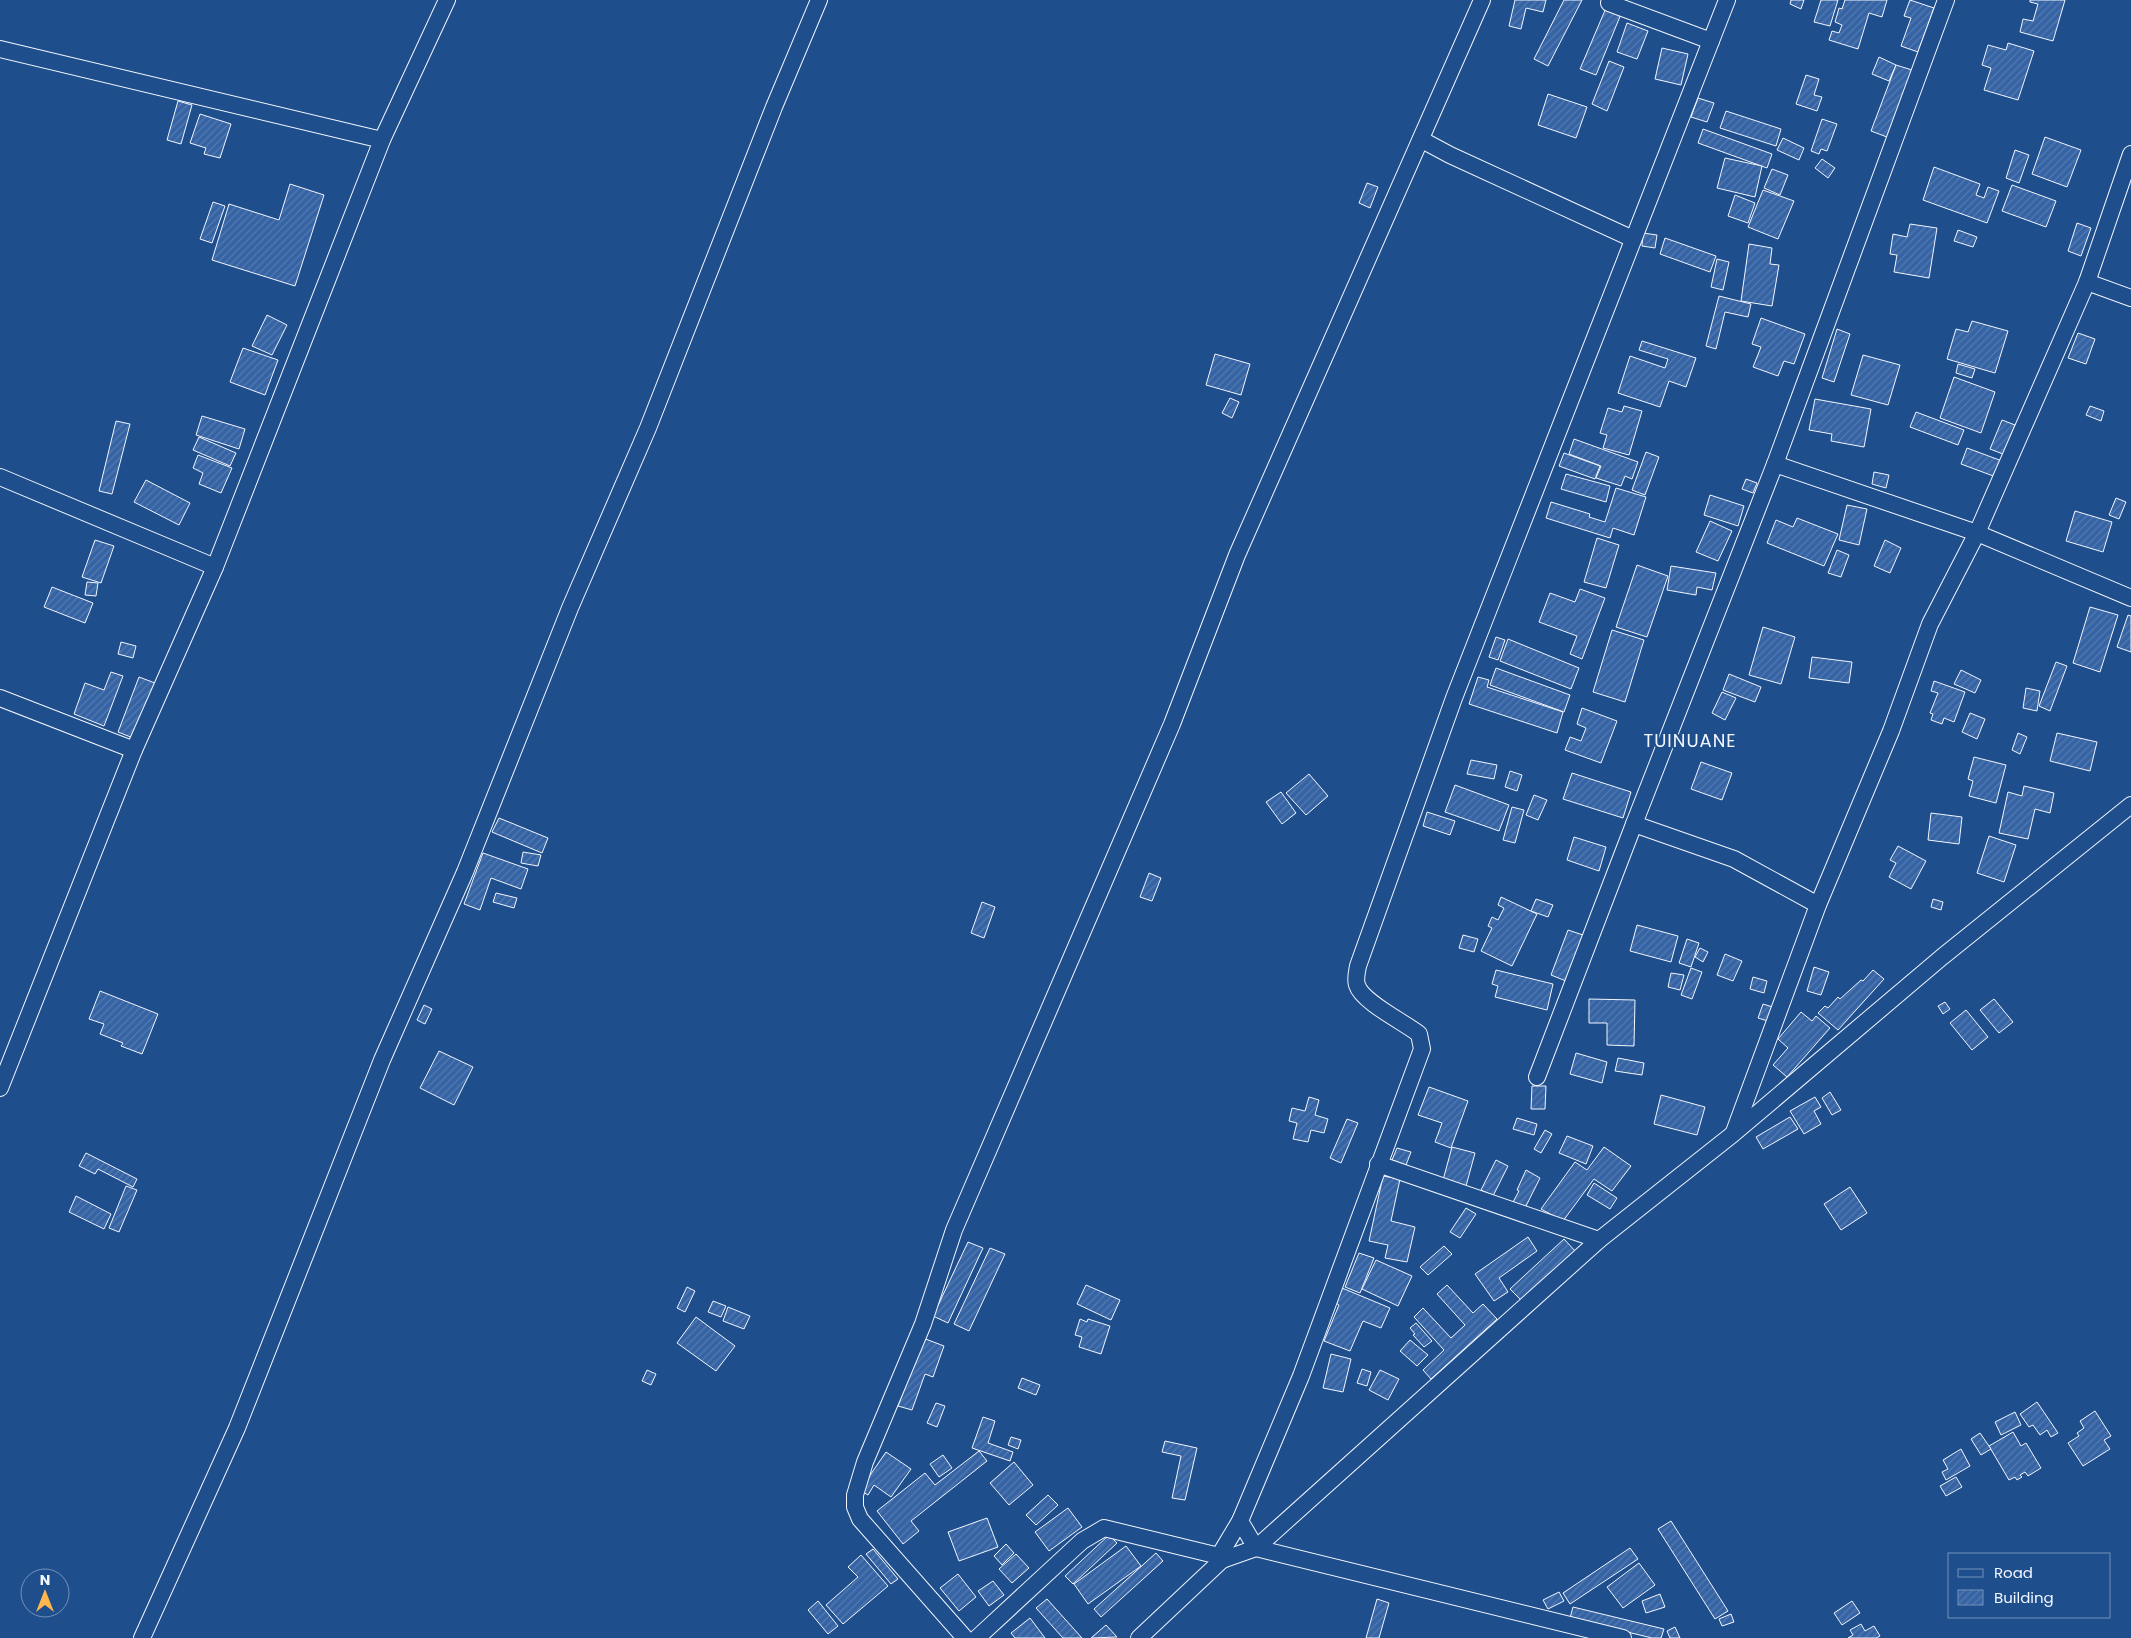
<svg xmlns="http://www.w3.org/2000/svg" width="2131" height="1638" font-family="Poppins,sans-serif">
<style>
.building{fill:url(#building-hatch);stroke:#f2f6ff}
.lines{fill:none;stroke-linecap:round;stroke-linejoin:round}
.street-casing{stroke:#f2f6ff;stroke-width:18}
.street{stroke:#1f4e8c;stroke-width:16}
.labels{text-anchor:middle;dominant-baseline:central;stroke-width:4;stroke-linejoin:round;paint-order:stroke}
.quarter-label{font-size:18px;letter-spacing:1px;fill:#f2f6ff;stroke:#1f4e8c}
</style>
<defs>
<pattern id="building-hatch" width="6" height="6" patternUnits="userSpaceOnUse" patternTransform="scale(1.25)"><rect width="6" height="6" fill="#3563a3"/><path d="M-1 1l2-2M0 6l6-6M5 7l2-2" fill="none" stroke="#537ab1"/></pattern>
</defs>
<rect width="100%" height="100%" fill="#1f4e8c"/>
<g class="building">
<polygon points="1515,0 1546,0 1543,12 1526,8 1521,29 1509,26"/>
<polygon points="1564,0 1582,0 1548,66 1534,59"/>
<polygon points="1791,0 1804,0 1801,9 1790,4"/>
<polygon points="1821,0 1838,0 1830,26 1814,22"/>
<polygon points="1845,0 1887,0 1882,17 1869,13 1858,49 1829,40 1832,31 1839,33 1842,25 1835,22 1839,8 1842,9"/>
<polygon points="1910,0 1934,8 1918,52 1901,46 1911,18 1904,16"/>
<polygon points="2030,0 2065,0 2053,41 2020,32 2023,19 2033,21 2038,4 2030,2"/>
<polygon points="1606,8 1621,14 1596,75 1580,69"/>
<polygon points="1627,23 1648,31 1637,59 1617,52"/>
<polygon points="2008,43 2034,51 2018,100 1984,90 1991,68 1982,65 1988,45 2006,50"/>
<polygon points="1662,48 1688,54 1681,85 1655,79"/>
<polygon points="1879,57 1896,65 1889,81 1872,74"/>
<polygon points="1609,61 1624,67 1607,111 1592,104"/>
<polygon points="1896,65 1912,70 1887,137 1871,131"/>
<polygon points="1806,75 1819,79 1814,95 1822,97 1817,111 1796,104"/>
<polygon points="1548,94 1587,107 1576,138 1538,125"/>
<polygon points="1698,98 1714,103 1707,122 1691,117"/>
<polygon points="178,101 192,105 181,144 167,140"/>
<polygon points="1726,111 1781,129 1776,146 1720,128"/>
<polygon points="200,114 231,124 220,158 204,154 206,148 190,143"/>
<polygon points="1822,119 1837,124 1827,151 1821,149 1819,154 1811,151"/>
<polygon points="1703,129 1772,154 1767,168 1698,143"/>
<polygon points="2045,137 2081,150 2067,187 2032,174"/>
<polygon points="1783,138 1804,148 1799,160 1777,150"/>
<polygon points="2015,150 2029,155 2019,183 2006,178"/>
<polygon points="1725,158 1762,166 1755,197 1717,188"/>
<polygon points="1822,159 1835,168 1828,178 1815,168"/>
<polygon points="1934,167 1980,184 1976,195 1984,198 1988,187 1999,191 1987,223 1923,200"/>
<polygon points="1772,169 1788,175 1780,195 1764,188"/>
<polygon points="1367,183 1378,187 1370,208 1359,203"/>
<polygon points="290,184 324,195 295,286 212,260 229,204 279,220"/>
<polygon points="2012,185 2056,201 2046,227 2002,211"/>
<polygon points="1763,190 1794,201 1778,239 1748,227"/>
<polygon points="1735,195 1755,203 1748,223 1728,216"/>
<polygon points="213,202 225,206 212,243 200,239"/>
<polygon points="2077,223 2091,228 2081,256 2068,251"/>
<polygon points="1910,224 1937,228 1929,278 1894,272 1897,255 1890,254 1893,234 1907,237"/>
<polygon points="1958,230 1977,237 1973,247 1954,241"/>
<polygon points="1643,233 1657,235 1655,248 1642,246"/>
<polygon points="1665,238 1716,256 1710,272 1660,254"/>
<polygon points="1749,244 1772,248 1770,264 1779,265 1772,306 1741,301"/>
<polygon points="1717,259 1729,262 1723,290 1711,287"/>
<polygon points="1719,296 1751,304 1748,317 1725,312 1716,349 1706,346"/>
<polygon points="267,315 287,325 272,355 252,346"/>
<polygon points="1761,318 1805,334 1794,364 1784,361 1778,376 1753,367 1761,347 1752,344"/>
<polygon points="1972,321 2008,331 1995,373 1947,359 1956,329 1968,332"/>
<polygon points="1837,329 1850,334 1834,382 1822,378"/>
<polygon points="2078,333 2095,339 2086,364 2068,358"/>
<polygon points="1642,341 1696,358 1686,387 1669,381 1660,407 1618,393 1630,356 1665,368 1668,359 1639,350"/>
<polygon points="243,348 278,360 265,395 230,382"/>
<polygon points="1215,354 1250,364 1241,395 1206,385"/>
<polygon points="1863,355 1900,365 1888,405 1851,395"/>
<polygon points="1958,364 1975,369 1972,378 1956,373"/>
<polygon points="1954,377 1995,392 1981,433 1940,418"/>
<polygon points="1230,398 1239,402 1232,418 1222,413"/>
<polygon points="1815,399 1871,409 1864,447 1831,441 1832,434 1809,430"/>
<polygon points="1624,406 1642,411 1629,455 1603,448 1607,435 1600,433 1608,408 1622,412"/>
<polygon points="2090,406 2104,411 2101,421 2086,415"/>
<polygon points="1916,412 1964,430 1958,445 1910,427"/>
<polygon points="202,416 245,429 239,449 196,435"/>
<polygon points="2002,420 2015,425 2003,454 1990,449"/>
<polygon points="116,421 130,424 112,494 99,491"/>
<polygon points="199,437 236,453 230,466 193,450"/>
<polygon points="1574,439 1638,462 1632,479 1625,476 1621,486 1596,478 1601,466 1569,454"/>
<polygon points="1967,448 2002,461 1996,477 1961,464"/>
<polygon points="1646,452 1659,457 1645,495 1632,490"/>
<polygon points="1564,453 1600,466 1595,479 1559,466"/>
<polygon points="198,455 232,468 221,493 199,484 203,473 193,468"/>
<polygon points="1874,472 1889,475 1886,488 1872,484"/>
<polygon points="1566,474 1610,486 1606,502 1561,489"/>
<polygon points="1746,479 1757,483 1753,493 1742,489"/>
<polygon points="146,480 190,503 179,525 134,502"/>
<polygon points="1616,488 1646,497 1634,535 1613,528 1610,538 1546,518 1551,502 1590,514 1589,517 1605,522"/>
<polygon points="1710,495 1744,506 1738,526 1704,515"/>
<polygon points="2116,498 2126,502 2119,519 2109,515"/>
<polygon points="1847,505 1867,509 1859,545 1839,540"/>
<polygon points="2075,511 2112,522 2103,552 2066,541"/>
<polygon points="1797,518 1838,534 1824,566 1767,543 1776,520 1793,527"/>
<polygon points="1710,521 1732,531 1718,561 1696,552"/>
<polygon points="1597,538 1619,545 1606,588 1584,582"/>
<polygon points="95,540 114,546 101,583 82,577"/>
<polygon points="1885,540 1901,548 1890,573 1874,566"/>
<polygon points="1837,550 1849,555 1841,577 1828,573"/>
<polygon points="1637,565 1668,576 1647,637 1616,627"/>
<polygon points="1671,566 1716,573 1712,590 1697,587 1696,595 1667,590"/>
<polygon points="87,582 98,583 96,596 85,595"/>
<polygon points="52,587 93,603 85,623 44,607"/>
<polygon points="1580,589 1605,598 1582,659 1570,654 1577,636 1539,622 1550,593 1575,602"/>
<polygon points="2090,607 2118,615 2100,672 2073,663"/>
<polygon points="2128,615 2131,616 2131,652 2117,647"/>
<polygon points="1763,627 1795,637 1781,684 1749,675"/>
<polygon points="1612,630 1644,640 1625,702 1593,692"/>
<polygon points="1496,637 1505,640 1498,660 1489,657"/>
<polygon points="1508,639 1579,668 1571,689 1500,661"/>
<polygon points="121,642 136,646 133,658 118,654"/>
<polygon points="1812,657 1852,662 1849,683 1809,678"/>
<polygon points="2056,662 2067,666 2050,711 2039,706"/>
<polygon points="1496,668 1570,695 1564,712 1490,685"/>
<polygon points="1961,670 1981,680 1975,693 1954,684"/>
<polygon points="111,672 123,676 104,726 74,714 85,683 104,690"/>
<polygon points="1729,674 1761,687 1755,702 1723,690"/>
<polygon points="139,677 155,683 133,738 118,732"/>
<polygon points="1478,677 1489,680 1487,687 1563,712 1557,733 1469,704"/>
<polygon points="1934,681 1965,692 1954,722 1944,718 1942,724 1931,720 1933,714 1930,713 1938,693 1931,691"/>
<polygon points="2026,688 2040,691 2037,711 2023,708"/>
<polygon points="1722,692 1736,698 1725,720 1712,713"/>
<polygon points="1582,708 1617,721 1601,763 1565,750 1570,737 1581,741 1586,728 1577,724"/>
<polygon points="1970,713 1985,719 1977,739 1962,732"/>
<polygon points="2018,733 2027,737 2020,754 2012,750"/>
<polygon points="2057,733 2097,742 2090,771 2050,761"/>
<polygon points="1974,757 2006,765 1996,803 1969,796 1973,781 1968,779"/>
<polygon points="1471,760 1497,765 1494,779 1467,774"/>
<polygon points="1701,762 1732,773 1722,800 1691,789"/>
<polygon points="1510,771 1522,775 1517,791 1505,787"/>
<polygon points="1572,773 1631,792 1623,818 1563,799"/>
<polygon points="1309,774 1328,796 1306,815 1286,793"/>
<polygon points="1455,785 1509,805 1499,831 1445,812"/>
<polygon points="2024,786 2054,793 2050,813 2035,809 2028,839 1999,833 2008,792 2022,796"/>
<polygon points="1281,792 1296,813 1282,824 1266,802"/>
<polygon points="1534,795 1547,800 1538,820 1526,815"/>
<polygon points="1512,807 1524,810 1515,843 1503,840"/>
<polygon points="1427,812 1455,821 1450,835 1423,826"/>
<polygon points="1931,813 1962,817 1959,844 1928,840"/>
<polygon points="499,818 548,838 542,853 492,832"/>
<polygon points="1989,836 2016,845 2004,882 1977,873"/>
<polygon points="1574,837 1606,847 1599,871 1567,860"/>
<polygon points="1898,846 1926,861 1911,889 1889,877 1896,863 1890,860"/>
<polygon points="523,852 541,855 538,866 521,863"/>
<polygon points="483,853 528,869 521,889 491,878 480,910 464,904"/>
<polygon points="1149,873 1161,878 1152,901 1140,897"/>
<polygon points="496,893 517,898 514,908 493,902"/>
<polygon points="1501,897 1537,914 1512,966 1481,951 1492,928 1488,926 1492,917 1498,920 1504,908 1498,905"/>
<polygon points="1536,899 1553,905 1548,917 1531,911"/>
<polygon points="1933,899 1943,902 1941,910 1931,907"/>
<polygon points="982,902 995,907 984,938 971,933"/>
<polygon points="1637,925 1678,936 1671,962 1630,951"/>
<polygon points="1568,930 1583,935 1566,981 1551,975"/>
<polygon points="1463,935 1478,939 1474,952 1459,948"/>
<polygon points="1687,939 1699,943 1691,967 1679,963"/>
<polygon points="1700,948 1708,952 1703,962 1695,957"/>
<polygon points="1725,954 1742,961 1733,981 1717,975"/>
<polygon points="1814,967 1829,972 1821,995 1807,991"/>
<polygon points="1691,968 1702,972 1692,999 1681,995"/>
<polygon points="1496,970 1553,984 1547,1010 1495,997 1498,986 1492,984"/>
<polygon points="1873,970 1884,979 1838,1030 1818,1013 1825,1006 1828,1008 1838,997 1840,999 1861,980 1863,981"/>
<polygon points="1671,973 1684,975 1680,990 1668,987"/>
<polygon points="1753,977 1767,981 1764,993 1750,989"/>
<polygon points="100,991 158,1014 142,1054 121,1046 123,1043 100,1034 104,1024 89,1019"/>
<polygon points="1589,999 1635,1000 1634,1046 1607,1045 1607,1023 1589,1023"/>
<polygon points="1994,999 2013,1022 1999,1033 1980,1010"/>
<polygon points="1945,1002 1950,1009 1943,1014 1938,1006"/>
<polygon points="1763,1004 1776,1008 1771,1022 1758,1018"/>
<polygon points="424,1005 432,1009 425,1024 417,1020"/>
<polygon points="1966,1010 1988,1037 1972,1050 1950,1023"/>
<polygon points="1801,1012 1812,1021 1816,1016 1830,1028 1787,1077 1773,1065 1788,1048 1778,1039"/>
<polygon points="439,1051 473,1067 454,1105 420,1088"/>
<polygon points="1576,1053 1607,1062 1602,1083 1570,1074"/>
<polygon points="1618,1058 1644,1063 1642,1075 1615,1071"/>
<polygon points="1532,1086 1546,1086 1545,1109 1531,1109"/>
<polygon points="1429,1087 1468,1101 1451,1148 1435,1142 1442,1123 1418,1115"/>
<polygon points="1830,1092 1841,1110 1832,1115 1822,1098"/>
<polygon points="1661,1095 1705,1107 1697,1135 1654,1124"/>
<polygon points="1309,1097 1319,1100 1315,1115 1328,1119 1324,1133 1311,1130 1308,1142 1293,1139 1297,1123 1289,1121 1292,1108 1305,1111"/>
<polygon points="1815,1097 1821,1107 1814,1111 1821,1124 1804,1134 1790,1111"/>
<polygon points="1790,1117 1798,1129 1763,1149 1756,1137"/>
<polygon points="1517,1118 1537,1124 1534,1135 1513,1129"/>
<polygon points="1347,1119 1358,1123 1341,1163 1330,1158"/>
<polygon points="1545,1130 1552,1134 1541,1153 1534,1149"/>
<polygon points="1567,1136 1593,1146 1586,1164 1559,1153"/>
<polygon points="1452,1147 1475,1153 1466,1186 1443,1180"/>
<polygon points="1604,1147 1631,1166 1612,1191 1594,1179 1563,1221 1541,1209 1575,1162 1587,1170"/>
<polygon points="1397,1148 1411,1152 1406,1165 1392,1160"/>
<polygon points="86,1153 137,1179 133,1187 98,1169 95,1174 79,1166"/>
<polygon points="1496,1160 1508,1166 1493,1196 1481,1190"/>
<polygon points="1526,1170 1540,1178 1525,1208 1513,1202 1519,1191 1517,1190"/>
<polygon points="1383,1176 1400,1179 1391,1221 1415,1227 1407,1262 1385,1258 1388,1245 1369,1241"/>
<polygon points="1594,1183 1617,1198 1610,1209 1587,1195"/>
<polygon points="126,1186 137,1190 119,1232 109,1228"/>
<polygon points="1850,1187 1867,1213 1841,1230 1824,1204"/>
<polygon points="76,1196 111,1214 104,1229 69,1212"/>
<polygon points="1466,1208 1476,1214 1460,1238 1450,1232"/>
<polygon points="1528,1237 1537,1251 1499,1278 1508,1292 1494,1301 1475,1274"/>
<polygon points="1564,1239 1576,1252 1522,1301 1510,1289"/>
<polygon points="968,1242 983,1248 948,1323 933,1316"/>
<polygon points="1444,1246 1452,1254 1428,1275 1420,1267"/>
<polygon points="990,1248 1005,1254 969,1331 954,1324"/>
<polygon points="1359,1253 1374,1258 1360,1293 1345,1287"/>
<polygon points="1376,1260 1412,1276 1398,1306 1362,1289"/>
<polygon points="1086,1285 1120,1300 1111,1320 1077,1304"/>
<polygon points="1447,1285 1473,1313 1483,1304 1497,1319 1431,1379 1423,1370 1444,1350 1414,1317 1423,1308 1451,1338 1465,1325 1437,1294"/>
<polygon points="687,1287 695,1291 685,1312 677,1308"/>
<polygon points="1342,1288 1390,1308 1381,1328 1363,1321 1350,1351 1324,1341 1339,1305 1336,1303"/>
<polygon points="713,1301 726,1306 721,1317 708,1312"/>
<polygon points="728,1307 750,1316 744,1329 723,1321"/>
<polygon points="696,1317 735,1346 716,1371 677,1343"/>
<polygon points="1080,1319 1087,1322 1088,1319 1110,1326 1101,1354 1079,1347 1082,1337 1075,1335"/>
<polygon points="1416,1323 1432,1341 1424,1347 1413,1335 1415,1334 1410,1328"/>
<polygon points="923,1338 944,1346 933,1377 925,1374 912,1410 898,1406"/>
<polygon points="1410,1340 1428,1355 1417,1366 1400,1351"/>
<polygon points="1331,1354 1351,1359 1343,1392 1323,1388"/>
<polygon points="1362,1369 1371,1372 1367,1386 1357,1383"/>
<polygon points="647,1370 656,1374 651,1385 642,1381"/>
<polygon points="1380,1370 1399,1379 1388,1400 1369,1390"/>
<polygon points="1022,1378 1040,1385 1036,1395 1018,1388"/>
<polygon points="2037,1402 2058,1433 2051,1437 2047,1430 2040,1435 2033,1425 2029,1427 2020,1414"/>
<polygon points="936,1403 945,1406 937,1427 927,1423"/>
<polygon points="2095,1411 2111,1436 2104,1440 2110,1449 2083,1466 2068,1443 2079,1436 2077,1433 2084,1428 2080,1421"/>
<polygon points="2015,1412 2021,1425 2001,1435 1995,1422"/>
<polygon points="983,1417 995,1421 988,1443 1013,1452 1010,1461 972,1448"/>
<polygon points="2013,1432 2021,1446 2026,1443 2041,1468 2028,1476 2025,1472 2020,1475 2022,1477 2017,1480 2015,1477 2009,1480 1989,1446"/>
<polygon points="1980,1433 1991,1449 1981,1455 1971,1439"/>
<polygon points="1011,1437 1021,1440 1018,1449 1008,1445"/>
<polygon points="1165,1441 1197,1448 1185,1500 1172,1498 1181,1456 1162,1452"/>
<polygon points="1961,1449 1970,1466 1946,1480 1942,1472 1948,1469 1943,1460"/>
<polygon points="979,1451 987,1461 911,1521 919,1531 903,1544 877,1511 925,1473 935,1485"/>
<polygon points="886,1452 911,1469 891,1497 874,1485 868,1495 860,1490"/>
<polygon points="943,1455 952,1468 939,1477 930,1464"/>
<polygon points="1014,1462 1033,1485 1009,1505 990,1483"/>
<polygon points="1956,1477 1962,1487 1946,1496 1940,1486"/>
<polygon points="1048,1495 1058,1505 1036,1525 1026,1515"/>
<polygon points="1068,1508 1082,1527 1049,1551 1035,1532"/>
<polygon points="987,1518 998,1547 959,1561 948,1532"/>
<polygon points="1671,1521 1728,1611 1715,1619 1658,1529"/>
<polygon points="1109,1535 1117,1543 1073,1584 1065,1576"/>
<polygon points="1006,1544 1014,1553 1002,1565 994,1556"/>
<polygon points="1126,1546 1141,1566 1088,1604 1074,1584"/>
<polygon points="1630,1548 1638,1559 1570,1604 1563,1593"/>
<polygon points="873,1549 898,1579 891,1584 866,1554"/>
<polygon points="1156,1553 1163,1561 1101,1617 1094,1609"/>
<polygon points="1016,1554 1029,1568 1012,1583 999,1569"/>
<polygon points="861,1555 888,1586 843,1624 826,1605 858,1577 848,1567"/>
<polygon points="1639,1563 1655,1585 1623,1608 1607,1587"/>
<polygon points="958,1574 976,1597 959,1611 940,1588"/>
<polygon points="993,1581 1004,1595 989,1606 978,1591"/>
<polygon points="1559,1592 1564,1601 1548,1609 1543,1600"/>
<polygon points="1660,1594 1665,1607 1646,1613 1642,1601"/>
<polygon points="1047,1599 1082,1638 1063,1638 1036,1608"/>
<polygon points="1377,1599 1389,1603 1379,1638 1366,1638"/>
<polygon points="818,1601 838,1626 828,1634 808,1610"/>
<polygon points="1852,1601 1860,1613 1842,1625 1834,1613"/>
<polygon points="1573,1607 1664,1629 1661,1638 1652,1638 1570,1618"/>
<polygon points="1731,1614 1734,1622 1722,1626 1719,1619"/>
<polygon points="1030,1618 1045,1638 1015,1638 1011,1633"/>
<polygon points="1861,1624 1865,1631 1874,1626 1880,1636 1876,1638 1848,1638 1853,1635 1850,1630"/>
<polygon points="1106,1625 1117,1637 1091,1638"/>
<polygon points="1675,1627 1680,1638 1670,1638 1667,1631"/>
</g>
<g class="lines">
<g class="street-casing">
<g id="street">
<polyline points="1609,3 1711,41"/>
<polyline points="0,49 382,140"/>
<polyline points="1422,140 1450,155 1633,239"/>
<polyline points="2087,282 2131,298"/>
<polyline points="1775,464 1946,0"/>
<polyline points="0,477 215,567"/>
<polyline points="0,698 134,750"/>
<polyline points="1818,905 1734,859 1634,824 1775,464 1977,533 2131,598"/>
<polyline points="1537,1077 1634,824"/>
<polyline points="0,1088 134,750 215,567 382,140 447,0"/>
<polyline points="1734,1132 1818,905 1891,731 1930,624 1977,533 2087,282 2131,154"/>
<polyline points="1378,1164 1599,1240"/>
<polyline points="1240,1521 1256,1548 1623,1638"/>
<path d="M1219,1556L1240,1521L1301,1376L1422,1049L1419,1034C1404,1022 1362,1002 1357,985C1355,979 1357,972 1358,966L1454,698L1727,0"/>
<polyline points="142,1638 237,1428 382,1060 465,872 570,608 648,428 774,107 819,0"/>
<polyline points="965,1638 860,1519 855,1507 855,1495 865,1462 923,1324 954,1230 1172,724 1237,555 1482,0"/>
<polyline points="977,1638 1082,1541 1104,1528 1219,1556 1222,1560"/>
<polyline points="1139,1638 1222,1560 1256,1548 1599,1240 1733,1134 1942,957 2131,805"/>
</g>
</g>
<use href="#street" class="street"/>
</g>
<g class="labels">
<g class="quarter-label">
<text x="1690" y="740">TUINUANE</text>
</g>
</g>
<rect x="1948" y="1553" width="162" height="65" fill="#1f4e8c" stroke="#7391ba"/>
<rect x="1958" y="1569" width="25" height="8" fill="#1f4e8c" stroke="#7391ba"/>
<text x="1994" y="1578" font-size="15" fill="#f2f6ff">Road</text>
<rect x="1958" y="1590" width="25" height="15" fill="url(#building-hatch)" stroke="#7391ba"/>
<text x="1994" y="1603" font-size="15" fill="#f2f6ff">Building</text>
<g transform="translate(45 1593)"><circle r="24" fill="#1f4e8c" stroke="#7391ba"/>
<path d="M0-4L9 19L0 12L-9 19Z" fill="#ffb74d"/>
<text y="-8" font-size="14" font-weight="bold" text-anchor="middle" fill="#f2f6ff">N</text>
</g>
</svg>
